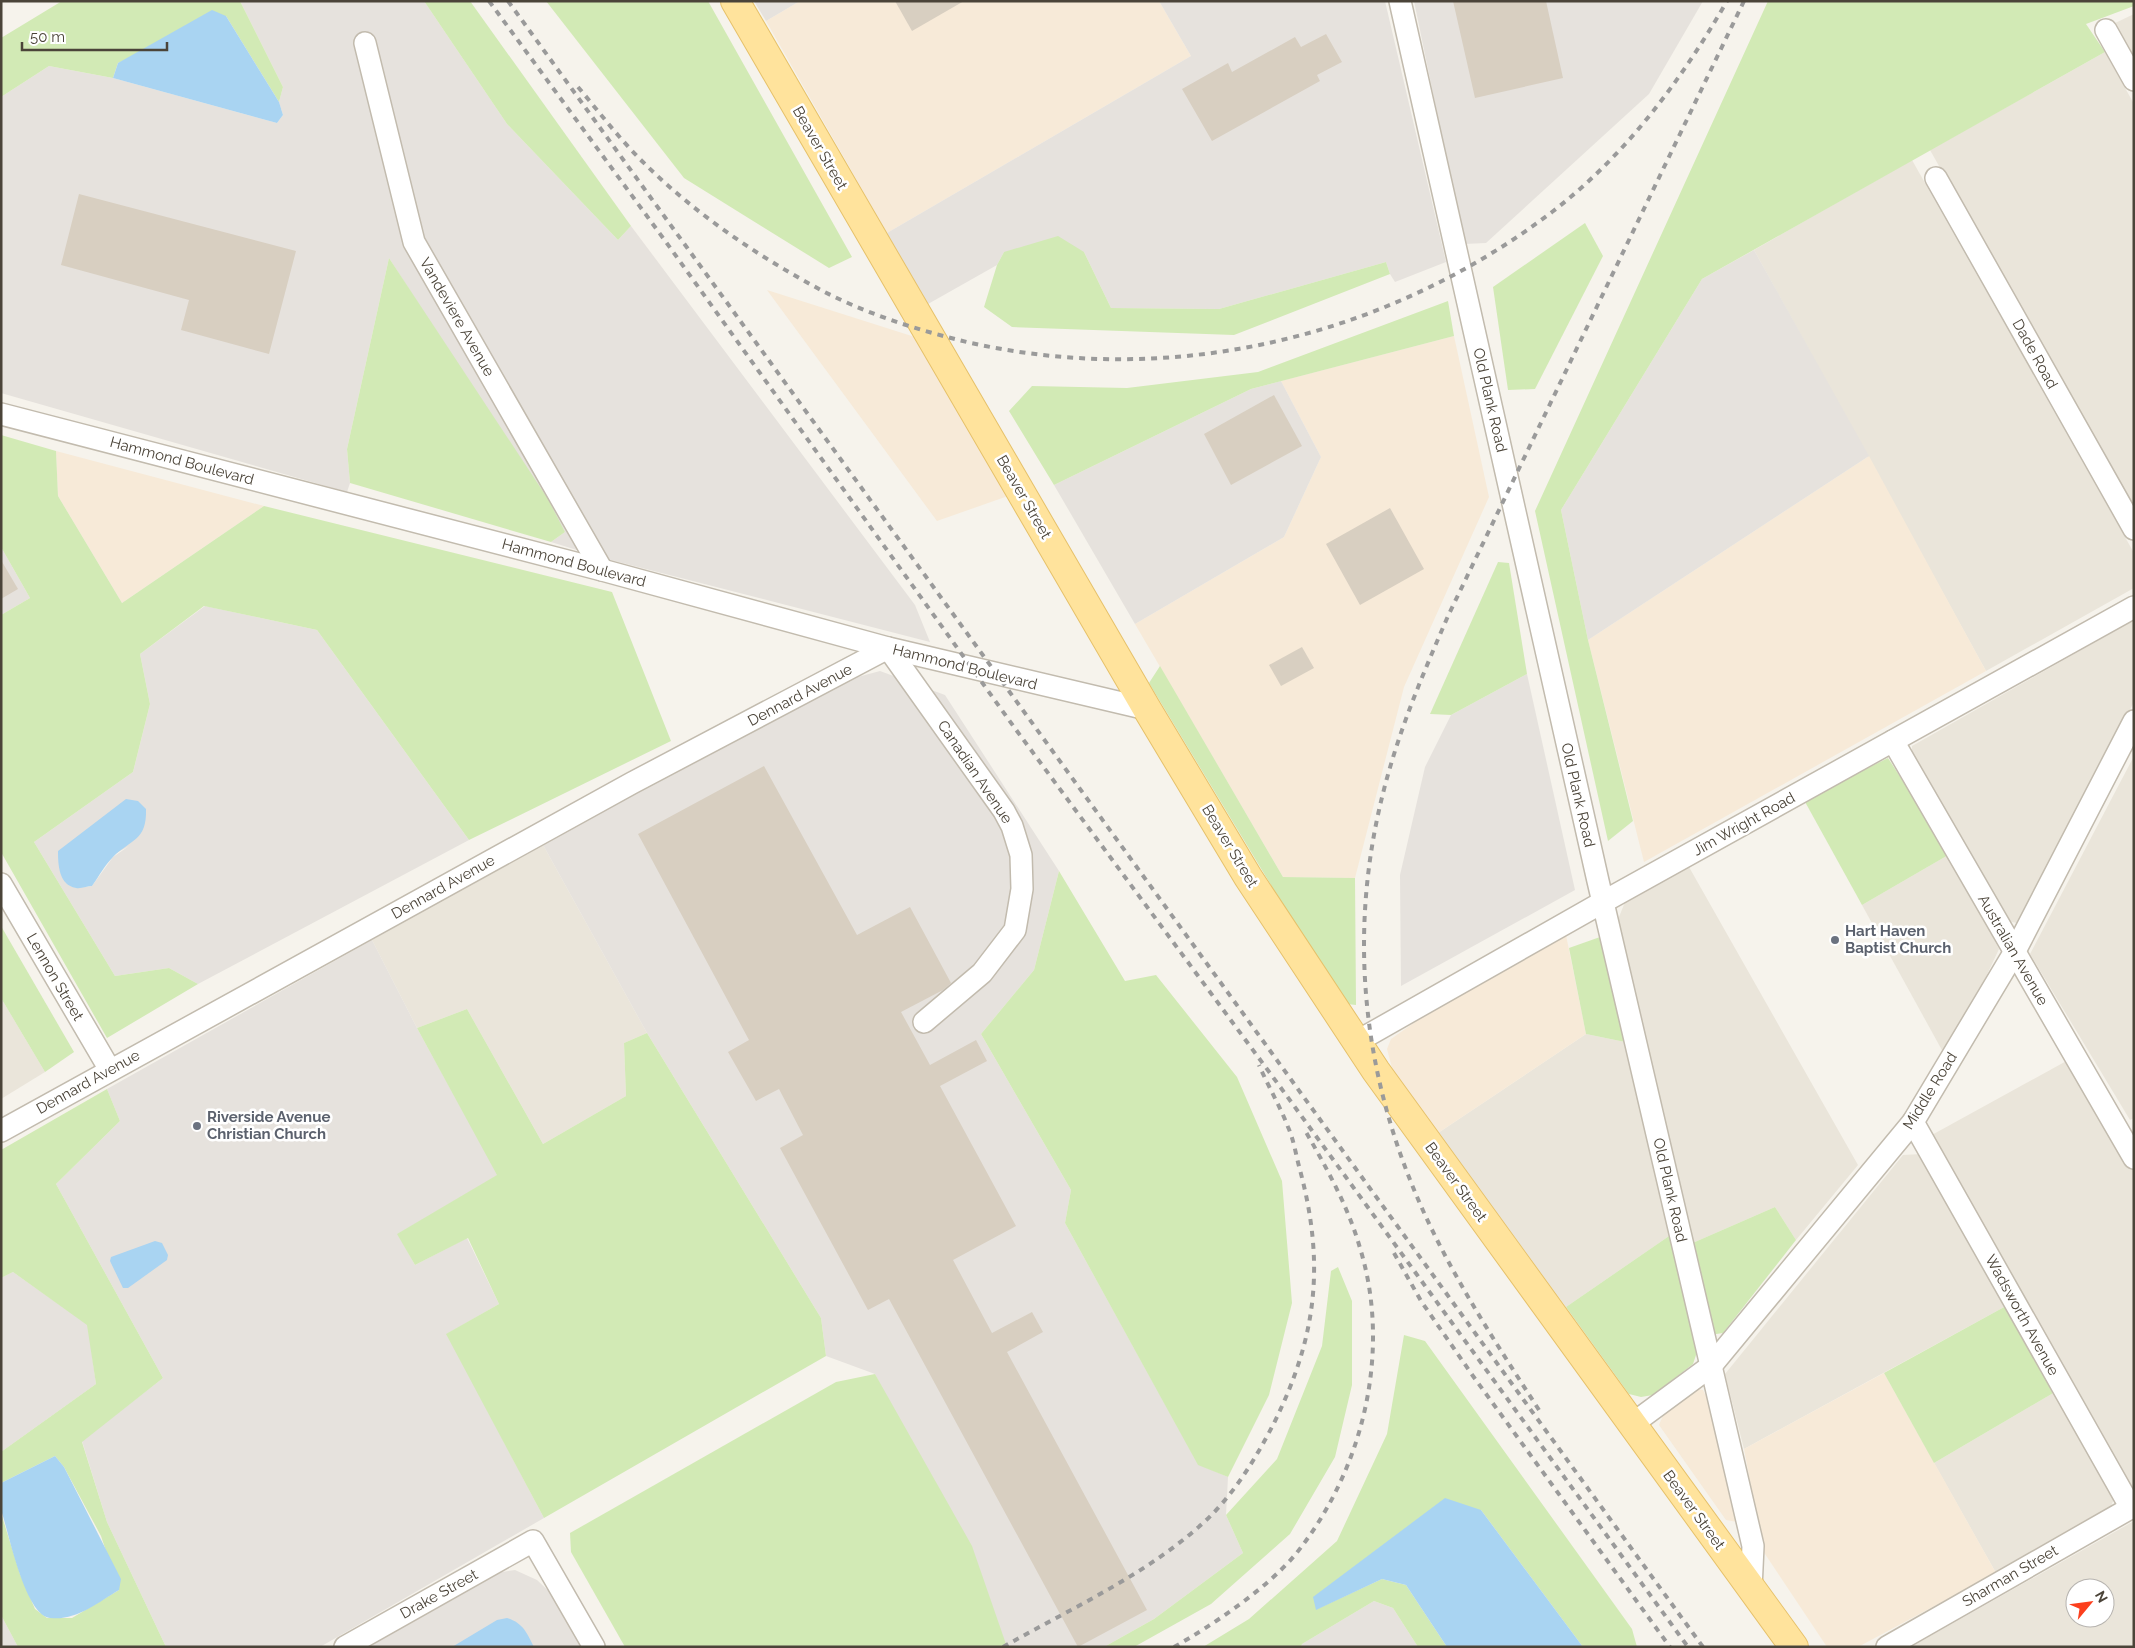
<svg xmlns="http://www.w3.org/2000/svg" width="2135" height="1648" font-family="Raleway,sans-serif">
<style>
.residential{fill:#eae5da;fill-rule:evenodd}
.commercial{fill:#f7ead8}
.industrial{fill:#e6e2dd;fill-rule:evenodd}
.green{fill:#d2eab5}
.water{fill:#a9d4f2}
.building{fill:#d8cfc1}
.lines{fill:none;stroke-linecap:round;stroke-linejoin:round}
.street-casing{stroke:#c2bbae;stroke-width:24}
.primary-casing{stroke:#e6c16a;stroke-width:30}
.street{stroke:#fff;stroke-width:21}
.primary{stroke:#ffe39c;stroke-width:28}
.rail{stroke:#9a9a9a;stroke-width:4;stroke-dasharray:6 6;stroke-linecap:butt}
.worship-dot{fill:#6b7280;stroke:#fff;stroke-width:2}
.labels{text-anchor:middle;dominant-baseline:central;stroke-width:5;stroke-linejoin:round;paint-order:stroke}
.street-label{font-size:15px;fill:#4b4439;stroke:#fff}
.worship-label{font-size:15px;font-weight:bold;fill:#5b616d;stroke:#fff;text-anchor:start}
</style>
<rect width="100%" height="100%" fill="#f6f3ec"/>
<g class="residential">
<polygon points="2134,14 2134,66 2111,25"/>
<polygon points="2105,52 2134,104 2134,513 1930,150"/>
<polygon points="1912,160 2134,553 2134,588 1986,671 1754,250"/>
<polygon points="2134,620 2134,702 2017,923 2007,921 1912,759 1912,746"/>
<polygon points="2134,756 2134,1118 2130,1120 2030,954"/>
<polygon points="542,843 647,1033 624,1043 626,1096 543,1144 467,1009 417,1028 372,940"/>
<polygon points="1950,854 1999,949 1970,1011 1943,1052 1862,905"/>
<polygon points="1689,867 1858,1165 1796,1240 1775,1207 1688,1245 1617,922 1625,902"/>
<polygon points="1,998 45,1072 1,1099"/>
<polygon points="1586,1034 1625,1042 1672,1234 1566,1307 1438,1133"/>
<polygon points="2070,1059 2134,1170 2134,1491 2129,1490 1930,1136"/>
<polygon points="1922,1154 2006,1306 1744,1449 1725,1374 1903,1155"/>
<polygon points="2055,1392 2115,1496 2110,1509 1996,1573 1934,1463"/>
<path d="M2134,1521V1647H1911ZM2075,1588H2105V1618H2075Z"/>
</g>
<g class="commercial">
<polygon points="800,1 1159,1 1191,56 887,233 766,21"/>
<polygon points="767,290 918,338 1008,496 937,521"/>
<polygon points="1454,336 1489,497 1404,687 1355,878 1283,877 1135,624 1284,537 1321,457 1281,381"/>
<polygon points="56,451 264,506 122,603 58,496"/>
<polygon points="1869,456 1986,671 1644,862 1588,640"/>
<polygon points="1566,935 1586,1034 1438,1133 1392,1068 1387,1049 1391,1039 1439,1005"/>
<polygon points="1884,1373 1996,1573 1858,1647 1827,1647 1763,1551 1744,1449"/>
<polygon points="1688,1388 1703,1390 1708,1400 1737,1522 1726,1520 1659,1425 1666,1408"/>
</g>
<g class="industrial">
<polygon points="240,1 424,1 507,124 618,240 631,226 915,605 930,642 603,558 551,542 565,532 389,258 347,449 350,483 347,492 1,393 1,97 49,66 113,78 277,123 283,115 279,102 283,87"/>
<polygon points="754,1 800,1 766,21"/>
<polygon points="1159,1 1385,1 1446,262 1395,282 1390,274 1386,262 1219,309 1111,308 1084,252 1004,252 997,265 928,304 887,233 1191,56"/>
<polygon points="1414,1 1703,1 1649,94 1486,243 1464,244"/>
<polygon points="1754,250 1869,456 1588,640 1561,510 1702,279"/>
<polygon points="1281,381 1321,457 1284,537 1135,624 1054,485 1251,389"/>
<polygon points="1,547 30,598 1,615"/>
<path d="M205,606L317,630L469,840L198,984L169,968L115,976L34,842L133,772L150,704L140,654ZM129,846L113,857L92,886L76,888L65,882Z"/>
<polygon points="880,671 945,695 1059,871 1034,970 981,1034 1071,1190 1065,1223 1198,1464 1228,1477 1226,1515 1243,1553 1154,1619 1104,1647 1007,1647 875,1374 826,1356 821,1318 647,1033 542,843 854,678"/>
<polygon points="1527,674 1575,890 1401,986 1400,875 1425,767 1451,715"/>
<polygon points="372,940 417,1028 498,1175 398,1234 415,1265 467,1238 499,1304 447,1334 544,1518 320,1647 166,1647 107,1522 82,1441 163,1378 56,1184 120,1121 107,1089"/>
<polygon points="13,1272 88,1325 96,1384 1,1452 1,1278"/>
<polygon points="515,1570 537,1580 556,1598 584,1647 365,1647 496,1573"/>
<polygon points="1374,1601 1393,1608 1418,1647 1301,1647 1302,1644"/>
<polygon points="1,1615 18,1647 1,1647"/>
</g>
<g class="green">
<polygon points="62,1 240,1 283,87 279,102 226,16 118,63 113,78 49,66 1,97 1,38"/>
<polygon points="424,1 470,1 631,226 618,240 507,124"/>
<polygon points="546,1 708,1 852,257 829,268 684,178"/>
<polygon points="1768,1 2134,1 2134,6 2086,24 2105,52 1702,279 1561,510 1588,640 1633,821 1608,841 1535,511"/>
<polygon points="1585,223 1603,256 1535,389 1508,390 1493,287"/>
<polygon points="1058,236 1084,252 1111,308 1219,309 1386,262 1390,274 1234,335 1012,327 984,307 997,265 1004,252"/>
<polygon points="389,258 548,499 565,532 551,542 350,483 347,449"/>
<polygon points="1448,301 1454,336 1251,389 1054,485 1009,411 1032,386 1127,388 1258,372"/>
<polygon points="1,435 56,451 58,496 122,603 264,506 612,592 671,741 469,840 317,630 204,606 140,654 150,704 133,772 34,842 115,976 169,968 198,984 107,1038 1,852 1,615 30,598 1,547"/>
<polygon points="1498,562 1509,563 1527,674 1451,715 1430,714"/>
<polygon points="1160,666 1283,877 1355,878 1356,1005 1347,1004 1271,885 1149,683"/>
<polygon points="1888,758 1950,854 1862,905 1804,800"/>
<polygon points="1059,871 1125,981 1156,975 1237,1077 1282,1181 1292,1303 1269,1395 1228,1477 1198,1465 1065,1223 1071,1190 981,1034 1034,970"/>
<polygon points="1,926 74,1052 45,1072 1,998"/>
<polygon points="1600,937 1625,1042 1586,1034 1569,948"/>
<polygon points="467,1009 543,1144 626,1096 624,1043 647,1033 821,1318 826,1356 544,1518 446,1334 499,1304 468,1238 415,1265 397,1234 497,1175 417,1028"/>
<polygon points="107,1089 120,1121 56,1184 163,1378 82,1442 107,1522 166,1647 18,1647 1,1615 1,1513 20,1574 35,1609 47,1618 72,1618 119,1590 101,1536 64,1467 55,1456 1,1483 1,1452 96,1384 87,1325 13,1272 1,1278 1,1150"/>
<polygon points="1775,1207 1796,1240 1723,1333 1710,1335 1688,1245"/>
<polygon points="1672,1234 1698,1349 1693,1364 1653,1395 1641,1397 1629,1394 1566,1307"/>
<polygon points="1338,1267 1352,1301 1352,1385 1335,1457 1290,1534 1211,1604 1134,1647 1104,1647 1154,1619 1243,1553 1226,1515 1277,1459 1322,1346 1331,1271"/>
<polygon points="2006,1306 2055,1392 1934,1463 1884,1373"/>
<polygon points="1404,1335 1425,1341 1632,1629 1637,1647 1583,1647 1481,1510 1317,1609 1382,1579 1406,1585 1447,1647 1418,1647 1393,1608 1374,1601 1302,1644 1301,1647 1203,1647 1249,1619 1337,1541 1387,1434"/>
<polygon points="875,1374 972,1546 1007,1647 625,1647 571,1552 570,1533 836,1382"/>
</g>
<g class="water">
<polygon points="212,10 226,16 279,102 283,115 277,123 113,78 118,63"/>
<path d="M126,799L138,801L146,809C147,841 131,839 113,857C105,865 99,876 92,886C88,886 81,889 76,888C59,885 58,865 58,851Z"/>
<polygon points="155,1241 162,1243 168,1255 167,1260 128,1288 123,1288 110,1261 111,1257"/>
<path d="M55,1456L64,1467L121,1579L119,1590C97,1603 76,1621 50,1618C25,1615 9,1534 2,1513C0,1505 1,1492 1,1483Z"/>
<polygon points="1445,1498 1481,1510 1583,1647 1447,1647 1406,1585 1382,1579 1316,1610 1313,1597"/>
<path d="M507,1618C523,1623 527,1633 534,1647H452L497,1620Z"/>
</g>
<g class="building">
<polygon points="895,1 964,1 912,31"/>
<polygon points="1453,1 1546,1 1563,78 1475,98"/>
<polygon points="1326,34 1342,62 1317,75 1320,81 1212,141 1182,89 1228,63 1232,72 1295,37 1301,47"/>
<polygon points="79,194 296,251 269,354 181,330 189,300 61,265"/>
<polygon points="1274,395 1302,446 1231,485 1204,434"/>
<polygon points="1390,508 1424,569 1360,605 1326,544"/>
<polygon points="1,560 18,589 1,599"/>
<polygon points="1302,647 1314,668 1281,686 1269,665"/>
<polygon points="764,766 857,935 910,907 951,983 943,990 901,1012 930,1065 976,1040 987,1061 940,1086 1016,1226 953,1260 992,1333 1032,1312 1043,1332 1007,1352 1147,1610 1078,1647 889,1299 868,1310 780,1148 803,1135 779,1089 756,1101 728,1052 749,1040 638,834"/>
</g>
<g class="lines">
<g class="street-casing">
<g id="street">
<polyline points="1400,1 1598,881 1753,1546 1751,1589"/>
<polyline points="2106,30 2134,80"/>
<polyline points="365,43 414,242 602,570"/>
<polyline points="1936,178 2134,529"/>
<polyline points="1,414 602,570 888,648 1147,709"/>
<polyline points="1893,741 2134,1158"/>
<polyline points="1,884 110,1070"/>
<polyline points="1356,1042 1603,902 2134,607"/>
<polyline points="1913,1122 2131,1508"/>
<polyline points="1,1131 632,783 888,648 1004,811 1012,826 1021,855 1022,889 1015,930 982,973 924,1022"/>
<polyline points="1631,1425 1711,1366 1913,1122 2014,953 2134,721"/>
<polyline points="345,1647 533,1541 594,1647"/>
<polyline points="1887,1647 2134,1506"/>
</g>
</g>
<g class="primary-casing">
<polyline id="primary" points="735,1 1147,709 1248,877 1376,1071 1794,1647"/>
</g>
<use href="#street" class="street"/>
<use href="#primary" class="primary"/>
<g class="rail">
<polyline points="489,1 666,242 1014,727 1281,1088 1688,1647"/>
<polyline points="508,1 1703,1647"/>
<path d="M578,87C600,113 621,141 646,165C696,214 756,255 819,289C864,313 917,330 967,342C1171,389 1386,338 1552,212C1625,156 1681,81 1727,1"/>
<polyline points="1394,1253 1421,1301 1473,1376 1670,1647"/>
<path d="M1539,1410C1494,1340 1447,1269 1415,1192C1358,1056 1348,913 1389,771C1404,718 1426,667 1448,616L1744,1"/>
<path d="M1003,1647C1070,1609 1144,1576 1202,1524C1233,1496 1255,1460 1274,1423C1317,1336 1325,1264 1300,1170C1296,1156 1294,1140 1288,1127C1280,1106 1268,1086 1259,1065"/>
<path d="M1174,1647C1213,1625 1266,1589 1295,1555C1363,1471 1392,1352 1360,1248C1348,1206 1327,1169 1306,1132"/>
</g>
</g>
<g class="worship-dot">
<circle cx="1835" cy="940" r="5"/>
<circle cx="197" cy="1126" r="5"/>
</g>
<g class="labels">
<g class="street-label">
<text transform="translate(820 148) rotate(60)">Beaver Street</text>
<text transform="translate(457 317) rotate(60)">Vandeviere Avenue</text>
<text transform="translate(2035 354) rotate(61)">Dade Road</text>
<text transform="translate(1490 400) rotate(77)">Old Plank Road</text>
<text transform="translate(182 461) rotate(15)">Hammond Boulevard</text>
<text transform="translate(1024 497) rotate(60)">Beaver Street</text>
<text transform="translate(574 563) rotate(15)">Hammond Boulevard</text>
<text transform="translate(965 667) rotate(14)">Hammond Boulevard</text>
<text transform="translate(800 695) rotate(-28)">Dennard Avenue</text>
<text transform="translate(975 772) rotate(56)">Canadian Avenue</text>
<text transform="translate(1578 795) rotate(77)">Old Plank Road</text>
<text transform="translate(1744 824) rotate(-29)">Jim Wright Road</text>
<text transform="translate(1230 846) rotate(59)">Beaver Street</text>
<text transform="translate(443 887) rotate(-29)">Dennard Avenue</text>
<text transform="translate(2013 950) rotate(60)">Australian Avenue</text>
<text transform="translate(55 977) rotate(60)">Lennon Street</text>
<text transform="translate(88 1082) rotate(-29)">Dennard Avenue</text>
<text transform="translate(1930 1091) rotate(-58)">Middle Road</text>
<text transform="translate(1456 1182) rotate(54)">Beaver Street</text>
<text transform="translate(1670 1190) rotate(77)">Old Plank Road</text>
<text transform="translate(2022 1315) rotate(61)">Wadsworth Avenue</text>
<text transform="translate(1694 1510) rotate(54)">Beaver Street</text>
<text transform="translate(2010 1576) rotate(-30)">Sharman Street</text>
<text transform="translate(439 1594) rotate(-29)">Drake Street</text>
</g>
<g class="worship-label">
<text x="1845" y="931">Hart Haven<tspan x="1845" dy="17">Baptist Church</tspan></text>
<text x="207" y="1117">Riverside Avenue<tspan x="207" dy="17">Christian Church</tspan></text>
</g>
</g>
<rect width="2135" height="1648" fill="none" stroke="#4b4439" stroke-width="5"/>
<g transform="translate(2090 1603) rotate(61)"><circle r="24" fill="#ffffff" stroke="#b7b4b0"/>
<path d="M0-4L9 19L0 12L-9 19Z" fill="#fc3f1d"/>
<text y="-8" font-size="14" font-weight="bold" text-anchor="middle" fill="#4b4439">N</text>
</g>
<path d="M22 42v8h145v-8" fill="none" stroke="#4b4439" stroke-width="2.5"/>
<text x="30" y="42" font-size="15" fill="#4b4439" stroke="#ffffff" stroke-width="4" paint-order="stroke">50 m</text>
</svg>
